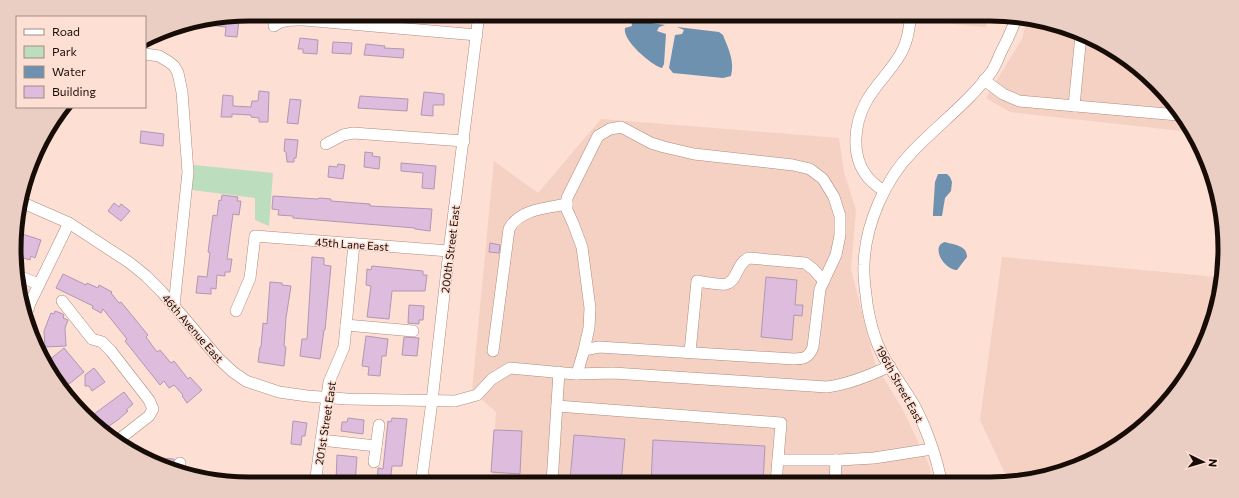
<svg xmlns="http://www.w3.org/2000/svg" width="1239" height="498" font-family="Commissioner,sans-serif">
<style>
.built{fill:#f4d1c3}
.green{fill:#bcdebf}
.water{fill:#6e91af}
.building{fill:#ddbcde;stroke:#b098b2}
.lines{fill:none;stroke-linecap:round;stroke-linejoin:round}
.minor-casing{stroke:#ae8b7e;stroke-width:12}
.minor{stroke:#fff;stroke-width:11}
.labels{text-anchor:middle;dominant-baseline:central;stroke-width:3;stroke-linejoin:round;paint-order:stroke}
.street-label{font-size:11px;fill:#180c07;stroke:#fddfd3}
.rim{fill:none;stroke:#180c07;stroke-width:5}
</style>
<rect width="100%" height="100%" fill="#fddfd3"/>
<g class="built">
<polygon points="848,14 987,14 986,27"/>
<polygon points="1027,20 1065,26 1145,72 1191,132 1010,112 986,98 1022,39"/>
<polygon points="601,119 839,138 844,172 856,210 851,269 875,364 903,410 930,467 931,482 492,483 496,412 472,391 494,161 538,193"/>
<polygon points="1002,257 1217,277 1210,329 1185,380 1145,426 1094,460 1021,482 1009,482 980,420"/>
</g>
<polygon class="green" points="194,165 273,173 269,226 255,220 255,198 192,190"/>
<g class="water">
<path d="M631,20L665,25L659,27L657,31L666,34L664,64L662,68C651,65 622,40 625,28L632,26Z"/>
<path d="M677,27L719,32L723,35C728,48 735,61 731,76L723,78L673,73L669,68L675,35L682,34L684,30Z"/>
<polygon points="938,174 947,174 950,177 952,182 951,191 945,198 942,216 933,216 933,213 935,182"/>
<path d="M945,242C954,245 967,245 967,257L957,270C944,270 930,246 945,242Z"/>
</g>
<g class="building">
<polygon points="224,18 239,20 237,37 225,36 226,27 201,24 201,22"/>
<polygon points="300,38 318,40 317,54 303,53 303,49 298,49"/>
<polygon points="333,42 352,43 351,54 332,53"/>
<polygon points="366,44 385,46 384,48 404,49 403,58 364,55"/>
<polygon points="259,91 269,92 268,122 259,122 259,118 251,117 251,115 232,114 232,117 221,117 223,95 233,96 233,106 251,107 252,101 258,101"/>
<polygon points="424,92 444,94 444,105 433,105 433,116 421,115"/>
<polygon points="360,96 408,99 407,111 358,108"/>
<polygon points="290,99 301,100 298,124 287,123"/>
<polygon points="141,131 164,134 163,146 140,143"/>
<polygon points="285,139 298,140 296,158 294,158 294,162 287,162 286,152 284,151"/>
<polygon points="365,152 373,153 372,156 380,157 379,169 364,167"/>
<polygon points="401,163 436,166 434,189 422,188 423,173 401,171"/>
<polygon points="338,164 345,165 343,179 328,177 329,166 337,167"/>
<polygon points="222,195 238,197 237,201 241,201 239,215 233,214 227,259 232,259 230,272 225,272 225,276 217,275 216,289 211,288 211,294 196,293 198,276 207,277 210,253 208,252 213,215 217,216 219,200 221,201"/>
<polygon points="273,196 317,199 320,198 331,199 331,201 370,204 370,206 432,209 430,231 415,229 415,228 293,218 293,216 278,215 279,210 272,209"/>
<polygon points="114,203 119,207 121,204 130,211 121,221 108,211"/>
<polygon points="16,232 41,240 35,258 31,256 30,260 20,257 21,254 17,252"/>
<polygon points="490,243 500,245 499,253 489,252"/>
<polygon points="312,257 324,258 324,265 331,266 325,330 324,330 320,359 300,356 302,339 307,339"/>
<polygon points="372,266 423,271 423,275 427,275 425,291 392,291 389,319 367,317 371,286 366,285 367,269 371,270"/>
<polygon points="63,274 86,285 87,283 98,288 99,285 112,292 111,293 119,303 121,302 148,335 146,337 157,352 160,350 171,363 174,361 188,379 190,377 202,390 187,403 182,396 183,395 174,385 169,388 164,381 160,385 125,341 127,339 103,309 101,313 92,308 93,306 56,288"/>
<polygon points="766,277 797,280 795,305 803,305 802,316 794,315 792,340 761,337"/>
<polygon points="270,282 282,283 282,285 291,286 286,318 284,346 286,347 284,366 258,362 260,347 261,347 263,323 267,324"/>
<polygon points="409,305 424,306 423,320 419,320 419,324 408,323"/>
<polygon points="55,311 63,314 64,315 63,318 68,320 65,328 66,346 45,347 44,331 51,313 54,314"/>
<polygon points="366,336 388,339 386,356 382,356 380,376 368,375 369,367 362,366"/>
<polygon points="404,337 419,338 417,356 402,355"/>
<polygon points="64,348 84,372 69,384 58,371 57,372 48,361"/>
<polygon points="94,368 105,382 92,391 89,386 85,386 85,375"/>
<polygon points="124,392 133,404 126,410 128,411 119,419 102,431 90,417"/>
<polygon points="348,418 364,420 363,434 341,431 342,422 347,422"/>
<polygon points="392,418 407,419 402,466 392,466 390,484 377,484 378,468 383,469 388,421 391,422"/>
<polygon points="293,421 307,423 305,436 302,436 301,445 291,444"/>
<polygon points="494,430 522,431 520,474 491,472"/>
<polygon points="574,435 625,439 621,483 570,480"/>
<polygon points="653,440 765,446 763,483 651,483"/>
<polygon points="337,455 357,457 355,484 340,484 340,482 336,482"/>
<polygon points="147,457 174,459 172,468 167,468"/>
<polygon points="258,476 259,484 249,484 235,482 235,481"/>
</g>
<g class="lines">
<g class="minor-casing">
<g id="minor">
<path d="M274,26C283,19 293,20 304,20L477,35"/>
<polyline points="145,54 159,56 169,62 174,66 178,73 182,92 188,172 174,306"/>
<polyline points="984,80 1003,94 1019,101 1178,115"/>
<polyline points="1074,106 1081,35"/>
<polyline points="326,144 343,135 353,133 464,141"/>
<path d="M884,191C878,187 870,181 866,175C851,155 854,124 866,102C875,85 890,72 900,55C908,42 909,28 911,14"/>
<path d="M21,202L69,223L130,263L146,276L162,292L219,359L233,372L246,381L279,392L307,396L347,399L455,401L477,395L492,379L510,368L575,374L613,373L827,387C849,384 869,376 890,366"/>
<polyline points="18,276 39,284"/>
<polyline points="62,301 92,339 102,342 111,351 149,400 153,409 149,416 117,441"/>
<polyline points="236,311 250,278 255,236 449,251"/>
<polyline points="26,315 30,303 69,223"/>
<polyline points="346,325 413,331"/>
<path d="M493,351L509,229C519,209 547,208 567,204"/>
<path d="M690,352L697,281C704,282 719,285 726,284C738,281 736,263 749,258L805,263L813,269L824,281"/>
<path d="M577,374L584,350L589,328L590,308L582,247L573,223L567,210V198L598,136L610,129L621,127L651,143L664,147L694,154L793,165L810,169L823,179L834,197L840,216V235L836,255L820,289L813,347C809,357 805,359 794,359L615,348L599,347L584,350"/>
<polyline points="557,406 781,423 776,483"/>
<polyline points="321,440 376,446"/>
<polyline points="778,460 839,460 874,458 932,449"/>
<polyline points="374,462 379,425"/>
<polyline points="179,472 180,463"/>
<polyline points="835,482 836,460"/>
<path d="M941,482C938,460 925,425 914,405C902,384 884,363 876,340C872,329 869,316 867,304C866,292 863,278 864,265C865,225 885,179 913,151C939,124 970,101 992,71C995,66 998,60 1000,54C1006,42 1012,31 1016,18"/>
<polyline points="552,483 559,372"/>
<polyline points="315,484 329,382 344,347 354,244"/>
<polyline points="421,484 432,401 449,251 479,14"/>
</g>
</g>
<use href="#minor" class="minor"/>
</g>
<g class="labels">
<g class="street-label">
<text transform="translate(352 244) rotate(4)">45th Lane East</text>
<text transform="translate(450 249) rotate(-83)">200th Street East</text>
<text transform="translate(193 328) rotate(49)">46th Avenue East</text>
<text transform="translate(900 384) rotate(61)">196th Street East</text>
<text transform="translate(325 423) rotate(-81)">201st Street East</text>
</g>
</g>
<path d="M0 0H1239V498H0ZM249 21H990A228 228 0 0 1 1218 249V249A228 228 0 0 1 990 477H249A228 228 0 0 1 21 249V249A228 228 0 0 1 249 21Z" fill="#ebcec3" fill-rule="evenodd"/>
<path class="rim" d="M249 21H990A228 228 0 0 1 1218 249V249A228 228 0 0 1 990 477H249A228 228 0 0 1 21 249V249A228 228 0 0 1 249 21Z"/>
<rect x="16" y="16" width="130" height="92" fill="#fddfd3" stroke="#a18b81"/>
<rect x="24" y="29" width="20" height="6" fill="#ffffff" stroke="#a18b81"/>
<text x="52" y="36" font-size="12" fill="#180c07">Road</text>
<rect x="24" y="46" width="20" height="12" fill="#bcdebf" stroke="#a18b81"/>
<text x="52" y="56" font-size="12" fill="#180c07">Park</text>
<rect x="24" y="66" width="20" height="12" fill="#6e91af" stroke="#a18b81"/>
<text x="52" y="76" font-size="12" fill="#180c07">Water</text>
<rect x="24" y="86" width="20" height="12" fill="#ddbcde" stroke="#a18b81"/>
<text x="52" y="96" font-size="12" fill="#180c07">Building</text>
<g transform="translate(1203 462) rotate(95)" stroke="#fddfd3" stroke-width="3" paint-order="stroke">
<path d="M0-3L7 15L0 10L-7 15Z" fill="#180c07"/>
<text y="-6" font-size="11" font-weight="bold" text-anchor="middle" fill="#180c07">N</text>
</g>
</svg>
